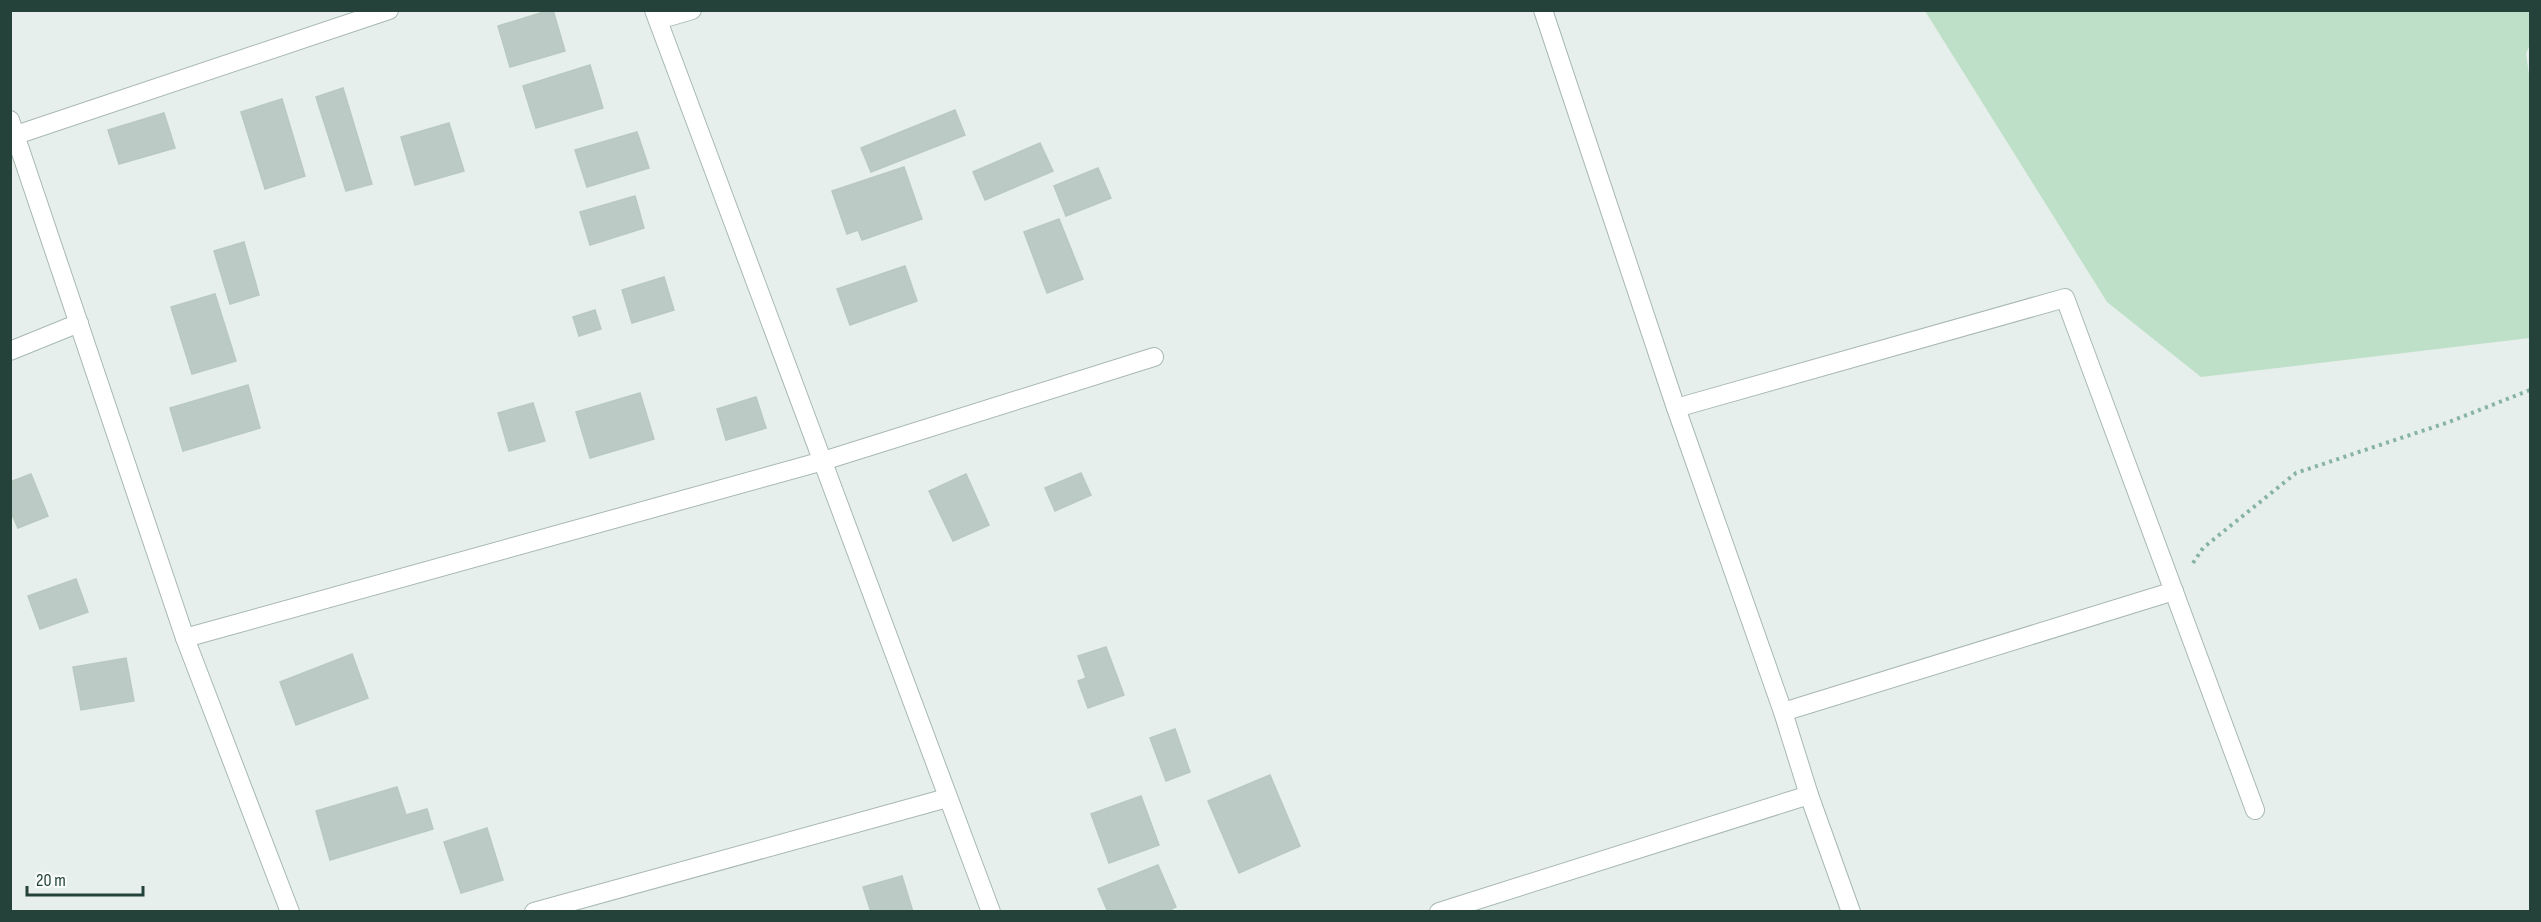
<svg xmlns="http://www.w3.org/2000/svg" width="2541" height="922" font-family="'Sofia Sans Condensed',sans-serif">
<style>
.green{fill:#bfe0c8}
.building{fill:#bbcac4;stroke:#b8c9c2;stroke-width:1.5}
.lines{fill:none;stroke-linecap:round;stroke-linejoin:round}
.minor-casing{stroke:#a8b8b2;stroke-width:20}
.path{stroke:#86b3a5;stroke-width:4;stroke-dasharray:3 4.5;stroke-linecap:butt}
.minor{stroke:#fff;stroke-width:18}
</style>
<rect width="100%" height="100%" fill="#e6efeb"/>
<polygon class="green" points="1925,11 2530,11 2530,44 2526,54 2530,81 2530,338 2201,377 2107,302"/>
<g class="building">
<polygon points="550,10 553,10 565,51 510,67 498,26"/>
<polygon points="590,65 603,108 536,128 523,86"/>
<polygon points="343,88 372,184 346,191 316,97"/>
<polygon points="282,99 305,176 265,189 241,112"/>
<polygon points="955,110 965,135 871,172 861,148"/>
<polygon points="164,113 175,148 119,164 108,130"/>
<polygon points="449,123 464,171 415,185 401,137"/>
<polygon points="637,132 649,168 587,187 575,150"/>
<polygon points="1040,143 1053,171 985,200 973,172"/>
<polygon points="904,167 922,219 862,240 858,230 847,234 832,191"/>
<polygon points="1098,168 1111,198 1066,216 1054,186"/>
<polygon points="635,196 644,228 590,245 580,212"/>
<polygon points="1059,219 1083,279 1047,293 1024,232"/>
<polygon points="244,242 259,295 230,304 214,251"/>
<polygon points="905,266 917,301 850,325 837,289"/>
<polygon points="664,277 674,310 632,323 622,290"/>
<polygon points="215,294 236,361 192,374 171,307"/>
<polygon points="595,310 601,329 579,336 573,317"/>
<polygon points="248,385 260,428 183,451 170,408"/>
<polygon points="640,393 654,439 590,458 576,412"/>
<polygon points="756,397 766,428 726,440 717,409"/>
<polygon points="533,403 545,441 509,451 498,413"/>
<polygon points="1081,473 1091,495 1055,511 1045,488"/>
<polygon points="31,474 48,516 18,528 10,510 10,482"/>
<polygon points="966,474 989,525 953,541 929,491"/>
<polygon points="76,579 88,612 40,629 28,596"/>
<polygon points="1106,647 1124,695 1088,708 1078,681 1086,678 1078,656"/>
<polygon points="352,654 368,698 296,725 280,682"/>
<polygon points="126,658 134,701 81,710 73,667"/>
<polygon points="1175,729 1190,772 1166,781 1150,738"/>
<polygon points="1270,775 1300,846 1239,873 1208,801"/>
<polygon points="397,787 406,815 427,809 433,829 330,860 316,811"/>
<polygon points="1141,796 1159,845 1109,863 1091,814"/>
<polygon points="487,828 503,880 461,893 444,842"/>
<polygon points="1158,865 1176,907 1166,912 1108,912 1098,889"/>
<polygon points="902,876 913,912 871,912 863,887"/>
</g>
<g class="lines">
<g class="minor-casing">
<g id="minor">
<polyline points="654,10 991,912"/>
<polyline points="1543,10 1676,408 1783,712 1809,795 1851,912"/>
<polyline points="658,20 692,10"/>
<polyline points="10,120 185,638 290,912"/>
<polyline points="16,135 389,10"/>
<polyline points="10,351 79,323"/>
<polyline points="1676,408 2065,298 2255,810"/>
<polyline points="185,638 823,461 1154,357"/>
<polyline points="1783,712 2174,591"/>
<polyline points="534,912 947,798"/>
<polyline points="1439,912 1809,795"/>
</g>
</g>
<polyline class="path" points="2193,563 2203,548 2296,473 2449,422 2530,390"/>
<use href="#minor" class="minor"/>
</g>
<rect width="2541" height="922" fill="none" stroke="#24423a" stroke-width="24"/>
<path d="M27 886v9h116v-9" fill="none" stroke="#24423a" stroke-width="3"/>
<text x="36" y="886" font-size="18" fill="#24423a" stroke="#f7fbf9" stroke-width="4.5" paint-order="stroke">20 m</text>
</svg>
